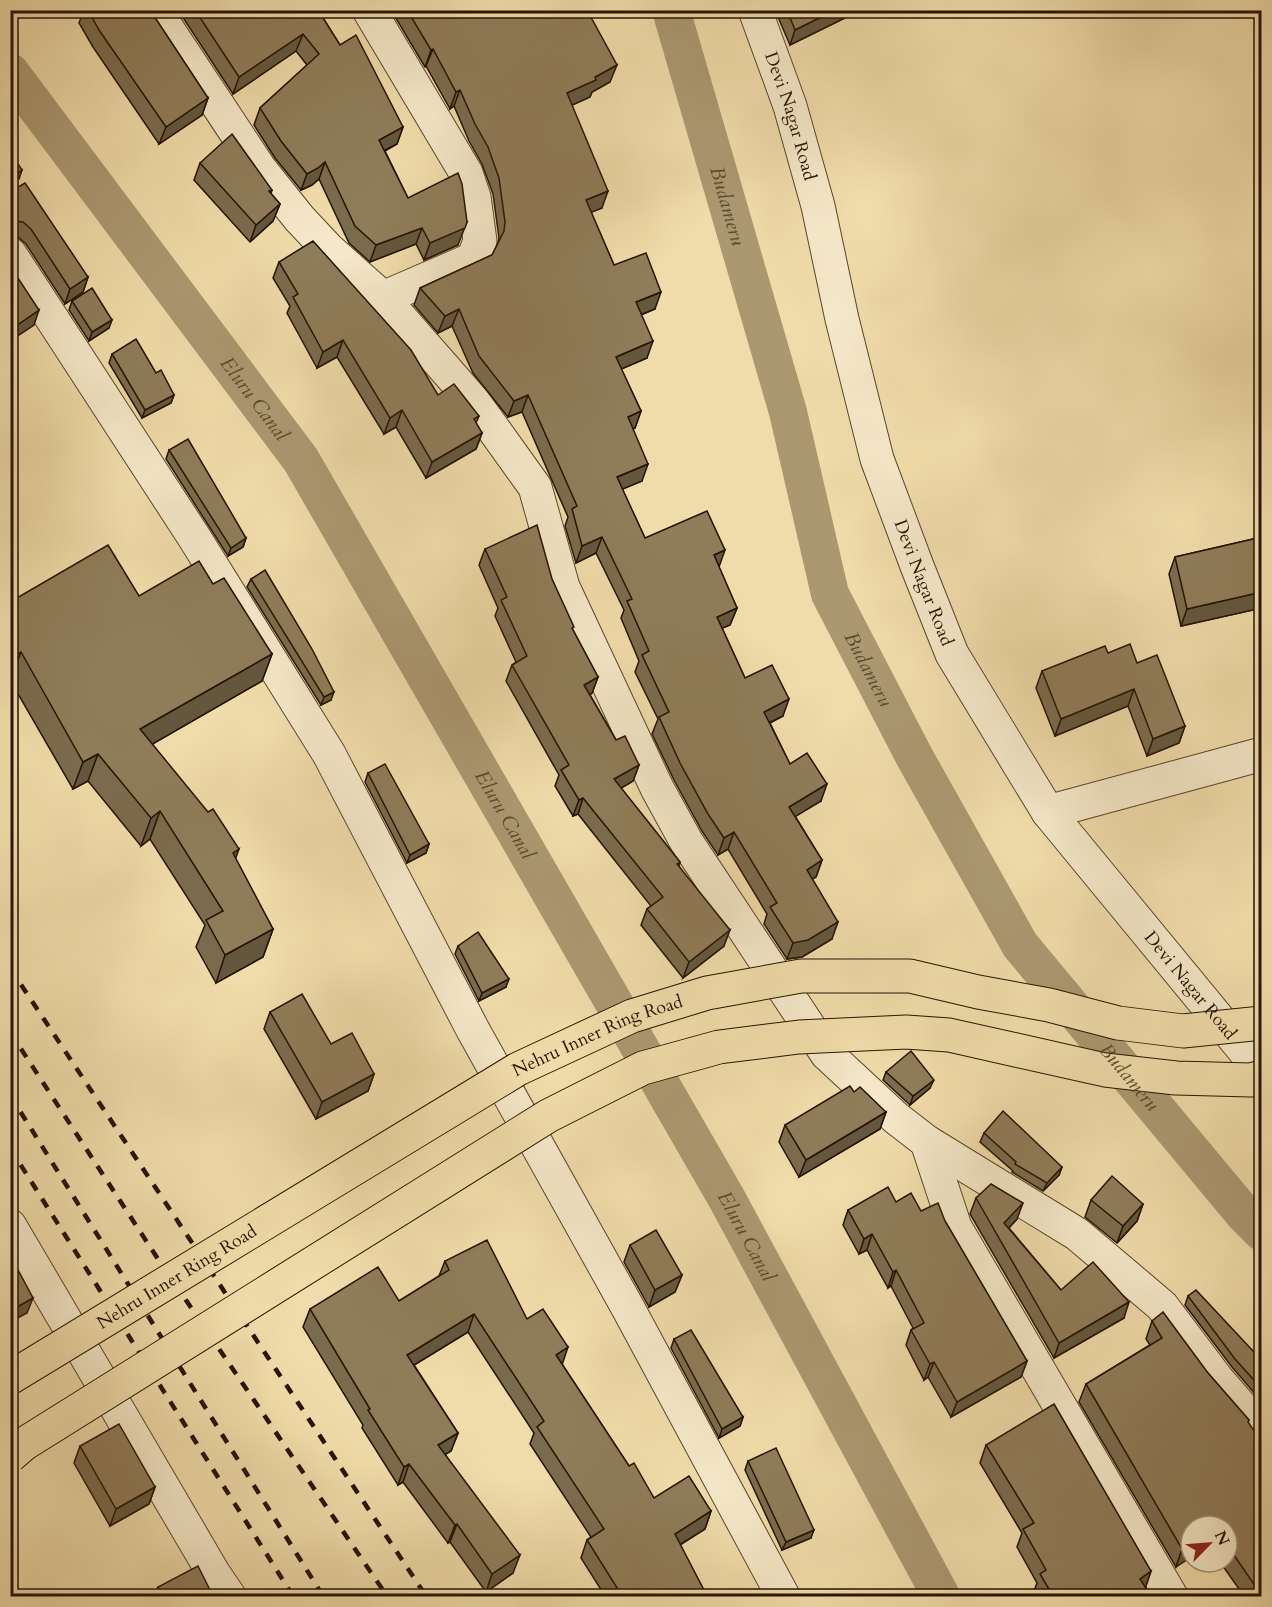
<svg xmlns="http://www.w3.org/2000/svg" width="1272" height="1607" font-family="Cardo,serif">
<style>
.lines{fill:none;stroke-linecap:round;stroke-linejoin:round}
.canal{stroke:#ab9871;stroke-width:38}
.minor-casing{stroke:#58452b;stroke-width:35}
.minor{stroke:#f5e8c8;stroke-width:33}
.rail{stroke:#251301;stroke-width:4.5;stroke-dasharray:10 10;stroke-linecap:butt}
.major-bridge-casing{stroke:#251301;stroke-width:35;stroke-linecap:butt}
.major-bridge{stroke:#f0dcaa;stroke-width:33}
.wall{fill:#7b6b4d;stroke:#251301;stroke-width:1.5}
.shaded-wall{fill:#64573e;stroke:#251301;stroke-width:1.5}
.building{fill:#8f7c59;stroke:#251301;stroke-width:1.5}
.labels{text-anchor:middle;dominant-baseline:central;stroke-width:6;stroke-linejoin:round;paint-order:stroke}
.street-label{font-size:18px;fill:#251301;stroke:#f5e8c8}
.water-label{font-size:20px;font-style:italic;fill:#5b482e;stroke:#f5e8c8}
</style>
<rect width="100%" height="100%" fill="#f0dcaa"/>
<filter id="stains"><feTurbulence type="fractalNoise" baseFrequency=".00333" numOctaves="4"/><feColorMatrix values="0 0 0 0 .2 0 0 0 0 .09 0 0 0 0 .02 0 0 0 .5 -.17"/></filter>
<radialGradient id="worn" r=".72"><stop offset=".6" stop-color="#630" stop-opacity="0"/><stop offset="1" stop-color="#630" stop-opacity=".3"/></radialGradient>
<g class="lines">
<g class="canal">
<path id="s1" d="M671,10L788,412L830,594L914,756L1020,945L1244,1214L1262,1232"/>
<path id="s2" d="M10,72L301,460L727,1199L941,1596"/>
</g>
<g class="minor-casing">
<g id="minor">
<polyline points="155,10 260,169 299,218 328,249 383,298 474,402 535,487 563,587 657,788 686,841 827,1054 896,1118 927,1142 1077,1234 1162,1306 1217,1379 1262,1431"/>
<polyline points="369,10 466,173 474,197 480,241 473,259 383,298"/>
<path id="s3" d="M755,10L790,106L818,206L842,319L877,459L917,566L952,654L1048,812L1262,1072"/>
<polyline points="10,254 194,537 329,754 473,1030 628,1308 783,1596"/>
<polyline points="1048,812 1262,754"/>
<polyline points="927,1142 955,1227 1171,1596"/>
<polyline points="10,1226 214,1574 229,1596"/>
</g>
</g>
<use href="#minor" class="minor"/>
<g class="rail">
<polyline points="10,968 426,1596"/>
<polyline points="10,1032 158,1259 387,1596"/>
<polyline points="10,1095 323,1596"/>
<polyline points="10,1148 293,1596"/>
</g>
<g class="major-bridge-casing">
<g id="major-bridge">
<path id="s4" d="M10,1378L518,1069L632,1016L707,993L801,976H910L978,992L1049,1005L1118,1023L1183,1031L1262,1023"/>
<polyline points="10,1456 24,1444 548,1116 643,1068 719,1047 799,1037 906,1032 949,1035 1105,1070 1176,1078 1251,1080 1262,1077"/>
</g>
</g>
<use href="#major-bridge" class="major-bridge"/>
</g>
<g class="wall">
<polygon points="84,10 150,10 208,98 202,115 159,144 93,47 79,23"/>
<polygon points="178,10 318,10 340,45 403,127 397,144 385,151 408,198 458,245 424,260 416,244 370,262 349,243 319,179 312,185 301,190 275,158 254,125 260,108 307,65 296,51 233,94"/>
<polygon points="391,10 587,10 610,82 592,92 590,97 572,105 602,208 591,212 614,265 655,309 641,315 647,358 621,369 641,411 635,428 633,429 642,481 622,489 645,538 719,567 737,608 730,625 722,628 745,678 783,716 770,723 790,764 821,801 795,816 822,860 816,877 812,879 832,939 802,957 787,959 764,924 767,914 728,849 718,855 702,831 674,780 652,734 658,719 635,672 639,661 621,618 624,610 596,553 576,563 565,526 568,517 522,412 508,417 473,373 452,326 438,333 414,305 420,288 492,255 498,243 499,238 493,194 482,164 469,141 454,106 450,109 426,66 425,67"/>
<polygon points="775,10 856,10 855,13 790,45"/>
<polygon points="200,163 272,190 271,194 280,204 273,221 250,242 194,180"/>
<polygon points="10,192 88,277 83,292 65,304 26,244 18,237 10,236"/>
<polygon points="279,262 438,395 479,416 476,423 482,433 476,449 426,478 396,427 384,434 337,357 317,368 287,313 290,306 273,278"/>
<polygon points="72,301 109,328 89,341 69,310"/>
<polygon points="112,354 156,373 174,395 171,403 142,418 109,363"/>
<polygon points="169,450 246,538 243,547 228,556 166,459"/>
<polygon points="1262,537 1262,608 1181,626 1169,574 1175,557"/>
<polygon points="485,549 552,579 573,630 598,677 592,693 590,695 616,740 639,765 633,781 621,788 680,862 679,866 724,946 683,978 641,925 647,909 651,906 578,814 573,816 555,786 559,775 506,681 512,665 516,662 495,616 498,608 479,565"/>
<polygon points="251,579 331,700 321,705 247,587"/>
<polygon points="213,584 272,654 262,681 152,744 235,859 273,929 263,957 216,983 196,947 205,925 150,839 141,846 88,781 73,789 10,680 10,602 139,596"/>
<polygon points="1108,653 1137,663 1185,726 1179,743 1147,756 1128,706 1055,736 1036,688 1042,671"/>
<polygon points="368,773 429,844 426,853 407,863 365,782"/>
<polygon points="458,946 506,987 479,1001 455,954"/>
<polygon points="270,1012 331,1044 374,1074 368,1091 316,1119 264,1029"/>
<polygon points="886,1072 930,1088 910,1105 883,1080"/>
<polygon points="854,1092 886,1112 880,1129 799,1177 779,1142 785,1125"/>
<polygon points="984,1133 1062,1167 1059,1175 1043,1191 1012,1172 1013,1171 980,1142"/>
<polygon points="976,1198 1017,1219 1009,1228 1061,1290 1124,1318 1054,1358 970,1214"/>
<polygon points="1091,1200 1143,1204 1137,1221 1117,1243 1085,1217"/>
<polygon points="896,1202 945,1221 1027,1361 1021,1377 951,1417 928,1377 924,1380 906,1345 911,1330 913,1328 891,1286 888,1288 867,1250 859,1254 843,1225 848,1210"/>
<polygon points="630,1245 682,1275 675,1292 649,1307 624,1262"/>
<polygon points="445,1261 527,1319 562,1364 629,1466 654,1498 711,1511 705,1529 680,1545 707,1596 605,1596 581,1558 587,1540 591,1537 530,1444 534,1433 468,1332 414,1365 458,1433 451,1451 445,1454 513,1573 486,1592 450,1542 448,1543 403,1482 398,1485 362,1428 363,1425 303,1327 310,1309 399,1301 439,1276"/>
<polygon points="1188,1296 1254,1352 1262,1355 1262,1402 1232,1367 1185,1305"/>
<polygon points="1152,1321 1208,1373 1249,1420 1248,1423 1262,1596 1244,1596 1220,1562 1227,1562 1227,1526 1191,1526 1176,1567 1079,1402 1086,1384 1150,1345 1146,1339"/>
<polygon points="674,1339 743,1417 740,1426 719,1438 671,1348"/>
<polygon points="986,1445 1151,1571 1145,1588 1151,1596 1037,1596 1034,1591 1037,1583 1017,1547 1022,1533 980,1463"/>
<polygon points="80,1446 155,1487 149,1504 110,1526 74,1463"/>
<polygon points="748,1461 811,1538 782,1550 745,1470"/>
<polygon points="158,1587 213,1596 154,1596"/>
</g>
<g class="shaded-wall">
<polygon points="835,10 856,10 855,13 790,45 795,30"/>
<polygon points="303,34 296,51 233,94 239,77"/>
<polygon points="433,49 426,66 425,67 431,50"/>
<polygon points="617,65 610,82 592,92 590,97 561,110 567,93"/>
<polygon points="460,90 454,106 450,109 456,92"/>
<polygon points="208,98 202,115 159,144 166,127"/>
<polygon points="403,127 397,144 373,156 379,140"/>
<polygon points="325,162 319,179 312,185 301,190 307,174"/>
<polygon points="22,170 19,179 10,184 10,178"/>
<polygon points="608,191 602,208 580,217 586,200"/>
<polygon points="280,204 273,221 250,242 256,225"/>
<polygon points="14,221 10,230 10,222"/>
<polygon points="467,222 458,245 424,260 430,243"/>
<polygon points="422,228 416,244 370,262 376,245"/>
<polygon points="88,277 83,292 65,304 70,289"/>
<polygon points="661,292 655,309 630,319 636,302"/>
<polygon points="459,309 452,326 438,333 445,316"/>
<polygon points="39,310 34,325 10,341 10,330"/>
<polygon points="112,320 109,328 89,341 92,332"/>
<polygon points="343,340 337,357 317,368 323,352"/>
<polygon points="653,341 647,358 610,374 616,357"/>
<polygon points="174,395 171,403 142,418 145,410"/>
<polygon points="528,395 522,412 508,417 514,401"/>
<polygon points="402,410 396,427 384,434 390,418"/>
<polygon points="641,411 635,428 622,434 628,417"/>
<polygon points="482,433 476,449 426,478 432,462"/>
<polygon points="648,464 642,481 611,494 617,477"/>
<polygon points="602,537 596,553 576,563 582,546"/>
<polygon points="246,538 243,547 228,556 231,548"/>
<polygon points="725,550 719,567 714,555"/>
<polygon points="1262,592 1262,608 1181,626 1187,609"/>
<polygon points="737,608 730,625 711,633 717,617"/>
<polygon points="21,652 10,680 10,662 12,657"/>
<polygon points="272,654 262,681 130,757 140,729"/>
<polygon points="598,677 592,693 578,701 584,685"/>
<polygon points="1134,689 1128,706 1055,736 1061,719"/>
<polygon points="334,692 331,700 321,705 324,697"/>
<polygon points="789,699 783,716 758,728 764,712"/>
<polygon points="1185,726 1179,743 1147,756 1153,739"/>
<polygon points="98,754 88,781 73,789 83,762"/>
<polygon points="639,765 633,781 608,796 614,779"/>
<polygon points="827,784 821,801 783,824 789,807"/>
<polygon points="583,798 578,814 573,816 579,800"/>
<polygon points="160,811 150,839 141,846 151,818"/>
<polygon points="734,832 728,849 718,855 724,838"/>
<polygon points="429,844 426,853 407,863 410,855"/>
<polygon points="239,849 229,877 233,853"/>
<polygon points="822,860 816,877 800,886 807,870"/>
<polygon points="838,922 832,939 802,957 787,959 793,943"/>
<polygon points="273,929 263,957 216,983 225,955"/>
<polygon points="730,930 724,946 683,978 689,962"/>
<polygon points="509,979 506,987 479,1001 482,993"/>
<polygon points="374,1074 368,1091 316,1119 322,1102"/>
<polygon points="934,1080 930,1088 910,1105 913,1096"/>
<polygon points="886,1112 880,1129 799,1177 806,1160"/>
<polygon points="1062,1167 1059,1175 1043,1191 1047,1183"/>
<polygon points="1023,1203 1017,1219 999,1238 1004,1223"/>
<polygon points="1143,1204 1137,1221 1117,1243 1123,1226"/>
<polygon points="872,1234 867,1250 859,1254 864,1239"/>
<polygon points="896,1270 891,1286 888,1288 893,1272"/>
<polygon points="682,1275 675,1292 649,1307 655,1290"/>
<polygon points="33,1298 27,1313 10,1322 10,1311"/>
<polygon points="1129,1302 1124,1318 1054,1358 1059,1343"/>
<polygon points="474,1314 468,1332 401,1373 407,1355"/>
<polygon points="568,1347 562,1365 556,1355"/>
<polygon points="1027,1361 1021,1377 951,1417 957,1402"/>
<polygon points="934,1362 928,1377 924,1380 930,1364"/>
<polygon points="743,1417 740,1426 719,1438 722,1429"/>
<polygon points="458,1433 451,1451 432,1463 438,1445"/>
<polygon points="409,1464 403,1482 398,1485 404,1467"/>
<polygon points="155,1487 149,1504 110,1526 116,1509"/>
<polygon points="711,1511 705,1529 668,1552 675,1534"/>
<polygon points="457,1524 450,1542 448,1543 455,1525"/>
<polygon points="814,1530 811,1538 782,1550 786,1542"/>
<polygon points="1191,1543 1191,1557 1176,1567 1182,1549"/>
<polygon points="520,1555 513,1573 486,1592 492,1574"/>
<polygon points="1151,1571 1145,1589 1140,1579"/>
</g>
<g class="building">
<polygon points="88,10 150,10 208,98 166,127 99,30"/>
<polygon points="195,10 318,10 340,45 356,35 403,127 379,140 408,198 458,173 462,184 467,222 465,228 430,243 422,228 376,245 355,226 325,162 318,168 307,174 281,141 260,108 319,54 303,34 239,77"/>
<polygon points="407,10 587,10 617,65 595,77 596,80 567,93 608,191 586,200 614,265 646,253 661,292 636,302 653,341 616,357 641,411 628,417 648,464 617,477 645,538 707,511 725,550 714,555 737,608 717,617 745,678 772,665 789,699 764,712 790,764 807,753 827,784 789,807 822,860 807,870 838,922 808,940 793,943 770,907 777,903 734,832 724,838 708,814 680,763 659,717 669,712 642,655 649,651 627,601 632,599 602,537 582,546 572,509 577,506 528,395 514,401 479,356 459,309 445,316 420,288 492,255 504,231 505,222 499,178 488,147 475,124 460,90 456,92 433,49 431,50"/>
<polygon points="787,10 835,10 795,30"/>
<polygon points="232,134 272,190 269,191 280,204 256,225 200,163"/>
<polygon points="10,152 22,170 10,178"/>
<polygon points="25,183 88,277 70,289 31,229 23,222 14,221 10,222 10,192"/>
<polygon points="313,241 411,350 438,395 454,384 479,416 474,419 482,433 432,462 402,410 390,418 343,340 323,352 293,297 298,294 279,262"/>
<polygon points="10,266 39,310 10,330"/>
<polygon points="92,288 112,320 92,332 72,301"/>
<polygon points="136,339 156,373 161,370 174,395 145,410 112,354"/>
<polygon points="188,439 246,538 231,548 169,450"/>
<polygon points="537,525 552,579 574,627 572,628 598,677 584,685 616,740 625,736 639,765 614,779 680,862 677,864 730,930 689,962 647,909 663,897 583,798 579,800 561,770 569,765 512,665 527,656 501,600 507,597 485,549"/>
<polygon points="1262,537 1262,592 1187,609 1175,557"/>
<polygon points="108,545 139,596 199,561 213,584 224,578 272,654 140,729 208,812 213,809 239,849 233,853 273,929 225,955 206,920 223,911 160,811 151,818 98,754 83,762 21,652 12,657 10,654 10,602"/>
<polygon points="265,570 312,649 334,692 324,697 251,579"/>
<polygon points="1130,644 1137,663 1157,655 1185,726 1153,739 1134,689 1061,719 1042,671 1105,646 1108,653"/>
<polygon points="385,764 429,844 410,855 368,773"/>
<polygon points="478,932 509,979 482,993 458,946"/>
<polygon points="302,994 331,1044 352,1033 374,1074 322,1102 270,1012"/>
<polygon points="911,1051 934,1080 913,1096 886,1072"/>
<polygon points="850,1086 854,1092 860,1087 886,1112 806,1160 785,1125"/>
<polygon points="1003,1111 1062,1167 1047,1183 1015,1164 1016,1162 984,1133"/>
<polygon points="1112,1176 1143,1204 1123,1226 1091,1200"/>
<polygon points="991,1184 1023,1203 1004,1223 1061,1290 1093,1262 1129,1302 1059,1343 976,1198"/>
<polygon points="888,1187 896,1202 911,1193 921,1211 938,1203 945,1221 1027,1361 957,1402 934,1362 930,1364 911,1330 924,1323 896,1270 893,1272 872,1234 864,1239 848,1210"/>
<polygon points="656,1230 682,1275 655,1290 630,1245"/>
<polygon points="487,1240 527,1319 543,1309 568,1347 556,1355 629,1466 634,1463 654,1498 689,1476 711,1511 675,1534 707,1596 619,1596 617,1593 619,1591 587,1540 604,1529 537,1427 544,1421 474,1314 407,1355 458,1433 438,1445 520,1555 492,1574 457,1524 455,1525 409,1464 404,1467 368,1410 370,1409 310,1309 378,1267 399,1301 449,1270 445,1261"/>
<polygon points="10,1255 33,1298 10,1311"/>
<polygon points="1196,1290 1254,1352 1257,1350 1262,1355 1262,1389 1235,1359 1188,1296"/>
<polygon points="1163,1312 1208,1373 1249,1420 1248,1422 1262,1442 1262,1596 1227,1545 1227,1526 1191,1526 1191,1543 1182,1549 1086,1384 1162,1338 1152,1321"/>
<polygon points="691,1330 743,1417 722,1429 674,1339"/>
<polygon points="1054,1404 1151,1571 1140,1579 1151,1596 1083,1596 1081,1594 1077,1596 1053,1596 1040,1574 1046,1570 1023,1529 1034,1523 986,1445"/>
<polygon points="119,1424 155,1487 116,1509 80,1446"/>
<polygon points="776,1448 814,1530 786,1542 748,1461"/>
<polygon points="198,1566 213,1596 163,1596 158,1587"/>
</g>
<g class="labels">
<g class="street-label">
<text stroke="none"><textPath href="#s3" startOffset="112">Devi Nagar Road</textPath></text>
<text stroke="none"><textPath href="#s3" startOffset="598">Devi Nagar Road</textPath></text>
<text stroke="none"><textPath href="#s3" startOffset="1084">Devi Nagar Road</textPath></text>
<text stroke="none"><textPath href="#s4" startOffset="681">Nehru Inner Ring Road</textPath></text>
<text stroke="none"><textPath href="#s4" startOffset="195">Nehru Inner Ring Road</textPath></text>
</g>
<g class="water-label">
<text stroke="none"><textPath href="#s1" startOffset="204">Budameru</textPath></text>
<text stroke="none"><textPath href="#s2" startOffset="408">Eluru Canal</textPath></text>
<text stroke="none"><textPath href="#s1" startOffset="690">Budameru</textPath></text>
<text stroke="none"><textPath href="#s2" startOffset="894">Eluru Canal</textPath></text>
<text stroke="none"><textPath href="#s1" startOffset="1176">Budameru</textPath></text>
<text stroke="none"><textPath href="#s2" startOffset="1380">Eluru Canal</textPath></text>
</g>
</g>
<rect width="1272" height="1607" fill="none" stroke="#f0dcaa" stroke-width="36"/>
<rect x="12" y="12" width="1248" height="1583" fill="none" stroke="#251301" stroke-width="3"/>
<rect x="18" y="18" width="1236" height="1571" fill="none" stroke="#251301" stroke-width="1.5"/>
<g transform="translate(1209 1544) rotate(65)"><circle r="28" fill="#f5e8c8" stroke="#a29378" stroke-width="1.5"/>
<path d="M0-4.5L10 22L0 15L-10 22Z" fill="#8f2418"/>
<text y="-9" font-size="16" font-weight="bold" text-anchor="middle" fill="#251301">N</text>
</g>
<rect width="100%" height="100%" filter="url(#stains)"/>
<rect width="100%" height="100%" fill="url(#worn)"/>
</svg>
